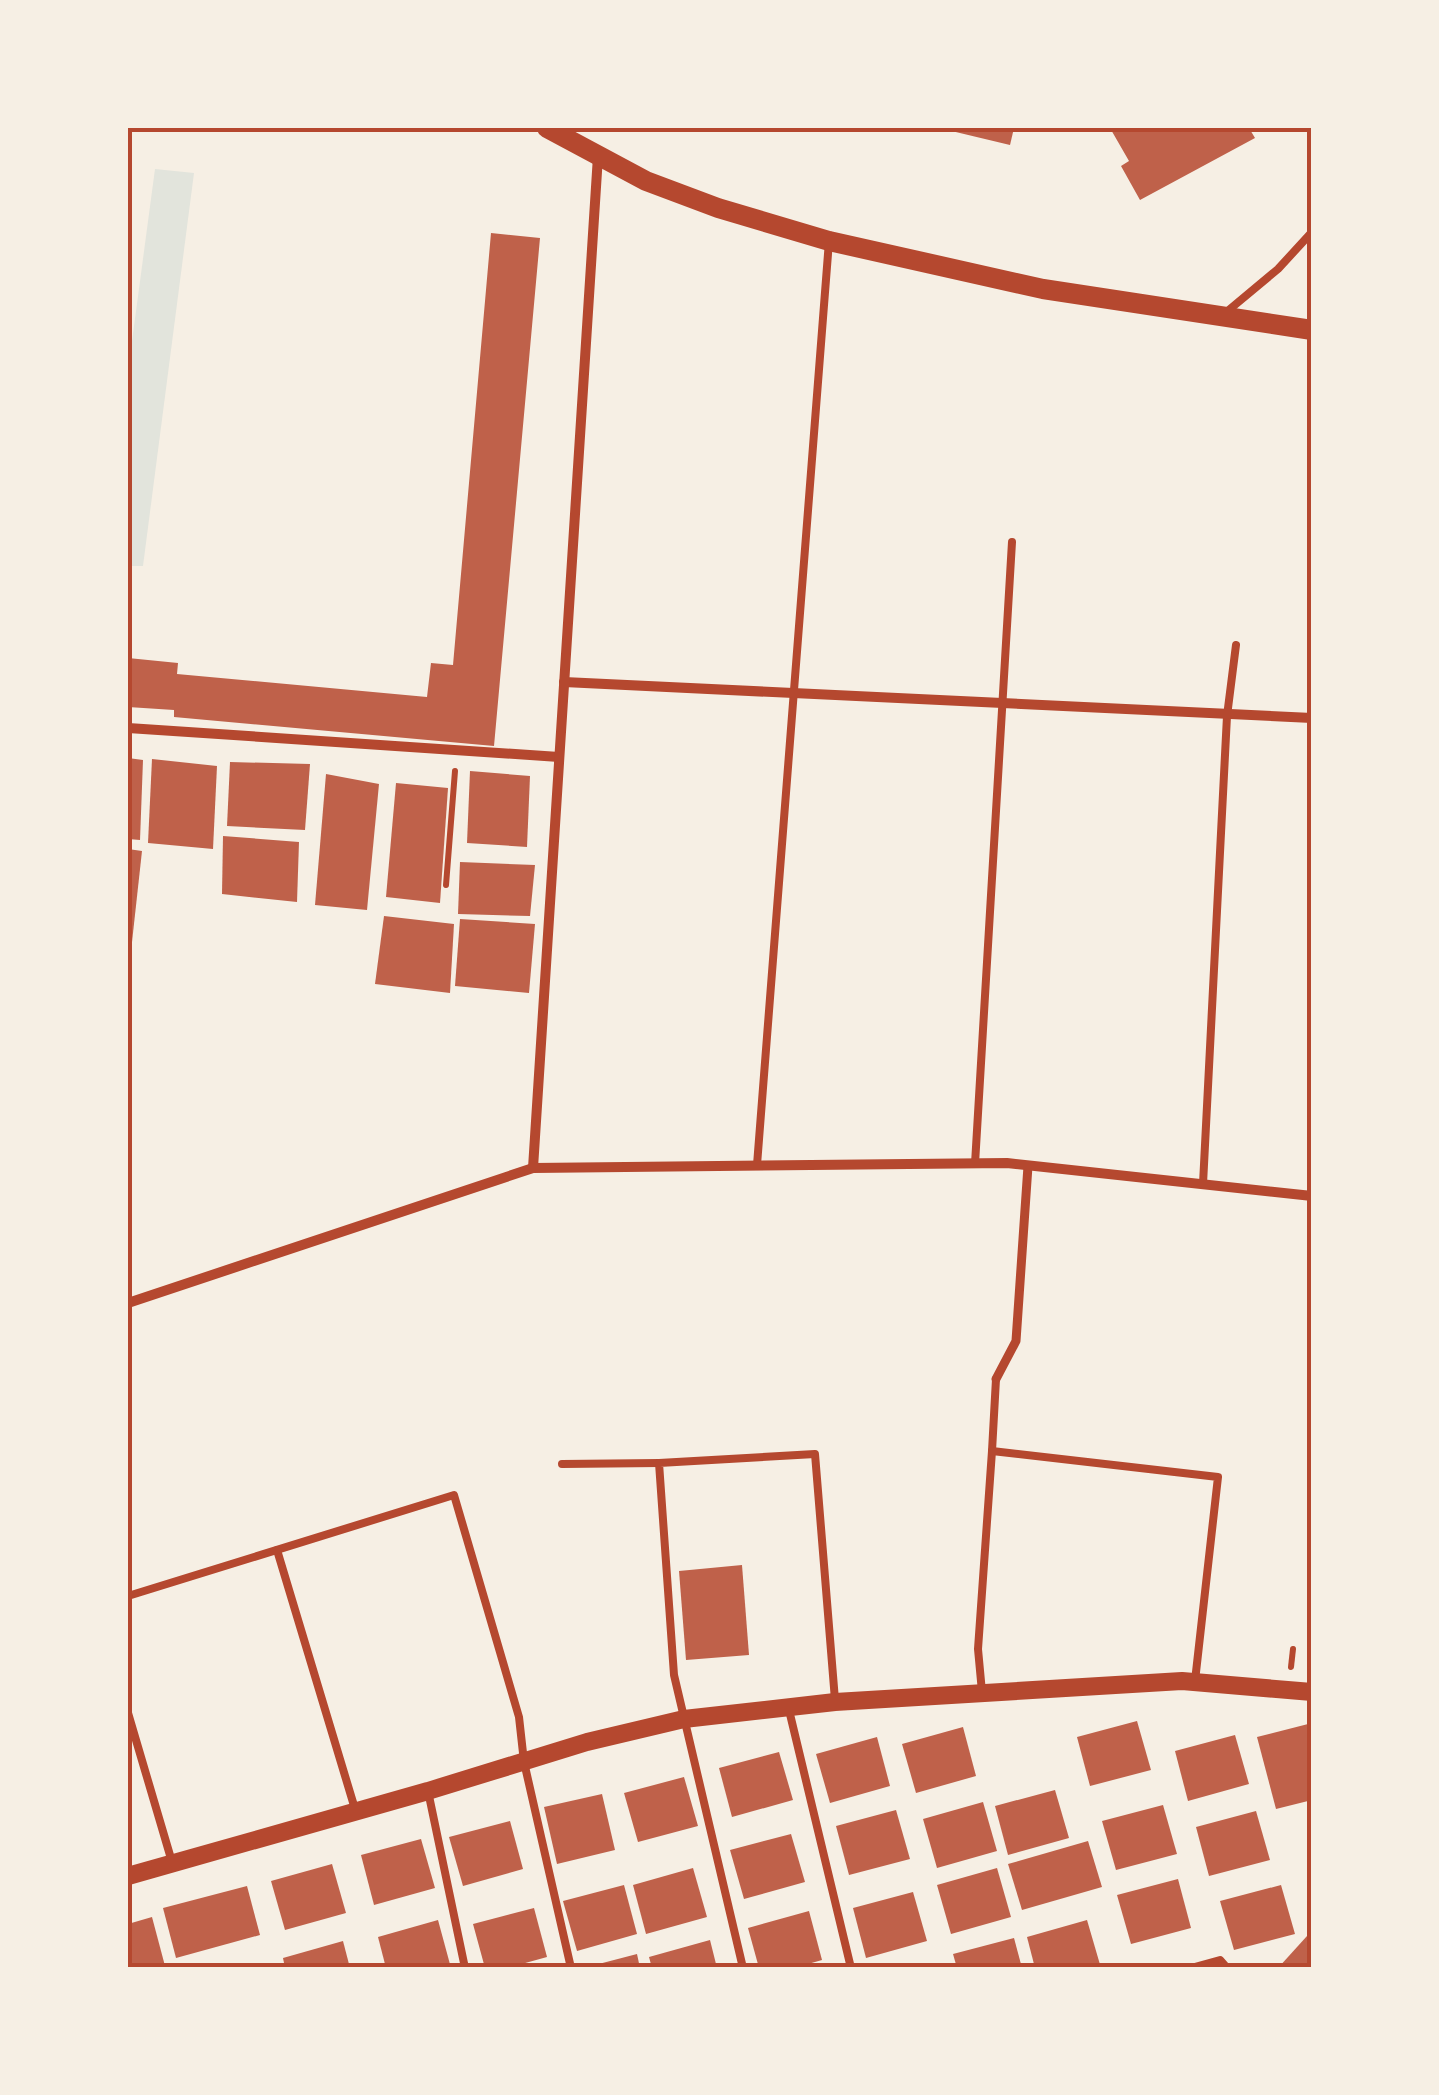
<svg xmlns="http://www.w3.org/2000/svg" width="1439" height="2095" font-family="'Times New Roman',serif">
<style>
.green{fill:#e2e4dc}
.building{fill:#bf614a}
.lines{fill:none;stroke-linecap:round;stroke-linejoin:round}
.path{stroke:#b5482f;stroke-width:6}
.service{stroke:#b5482f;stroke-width:8}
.pedestrian{stroke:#b5482f;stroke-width:9}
.minor{stroke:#b5482f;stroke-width:10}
.tertiary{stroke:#b5482f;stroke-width:18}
.secondary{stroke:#b5482f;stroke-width:20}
.neatline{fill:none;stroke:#b5482f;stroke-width:4}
</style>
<rect width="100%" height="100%" fill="#f6efe4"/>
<polygon class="green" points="155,169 194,173 143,566 128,566 128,371"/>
<g class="building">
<polygon points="939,128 1014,128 1010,145"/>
<polygon points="1110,128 1249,128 1255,138 1140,200 1121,166 1129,161"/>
<polygon points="491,233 540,238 494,746 174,717 174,710 128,707 128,658 178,663 177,674 427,697 431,663 453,665"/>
<polygon points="128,758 143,760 140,840 128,839"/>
<polygon points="152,759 217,766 213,849 148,843"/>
<polygon points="230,762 310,764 305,830 227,826"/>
<polygon points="470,771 530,776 527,847 467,843"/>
<polygon points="326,774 379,784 367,910 315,905"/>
<polygon points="396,783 448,788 440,903 386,897"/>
<polygon points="223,836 299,842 297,902 222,894"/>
<polygon points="128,849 142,851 132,942 128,942"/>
<polygon points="460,862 535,865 530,916 458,914"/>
<polygon points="384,916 454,924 450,993 375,984"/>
<polygon points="460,919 535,924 529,993 455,986"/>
<polygon points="742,1565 749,1655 686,1660 679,1571"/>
<polygon points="1137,1721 1151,1770 1090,1786 1077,1737"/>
<polygon points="1312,1723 1312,1800 1276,1809 1257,1737"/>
<polygon points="963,1727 976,1776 916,1793 902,1744"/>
<polygon points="1235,1735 1249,1784 1188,1801 1175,1751"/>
<polygon points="877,1737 890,1786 830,1803 816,1754"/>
<polygon points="779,1752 793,1800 732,1817 719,1768"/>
<polygon points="684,1777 698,1826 638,1842 624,1793"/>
<polygon points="1055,1790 1069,1838 1008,1855 995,1806"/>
<polygon points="602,1794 615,1850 557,1864 544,1807"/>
<polygon points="983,1802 997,1851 937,1868 923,1819"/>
<polygon points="1163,1805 1177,1854 1116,1870 1102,1821"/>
<polygon points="896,1810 910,1859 849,1875 836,1826"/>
<polygon points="1256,1811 1270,1860 1209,1876 1196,1827"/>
<polygon points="510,1821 523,1869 463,1886 449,1837"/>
<polygon points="791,1834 805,1882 744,1899 730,1850"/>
<polygon points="421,1839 435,1888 374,1905 361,1855"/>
<polygon points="1088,1841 1102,1887 1022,1910 1008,1864"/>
<polygon points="332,1864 346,1913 285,1930 271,1881"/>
<polygon points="693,1868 707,1917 646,1934 633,1885"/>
<polygon points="997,1868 1011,1917 951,1934 937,1885"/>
<polygon points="1178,1879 1191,1928 1131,1944 1117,1895"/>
<polygon points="624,1885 637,1934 577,1951 563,1901"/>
<polygon points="1281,1885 1295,1934 1234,1950 1220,1901"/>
<polygon points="247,1886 260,1935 176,1958 163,1908"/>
<polygon points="913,1892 927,1941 866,1958 853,1908"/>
<polygon points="534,1908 547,1957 507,1968 485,1968 473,1924"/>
<polygon points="809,1911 822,1960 794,1968 759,1968 748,1928"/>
<polygon points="152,1917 165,1966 128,1968 128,1924"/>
<polygon points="438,1920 451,1968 386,1968 378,1937"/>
<polygon points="1087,1920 1101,1968 1035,1968 1027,1937"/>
<polygon points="1307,1936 1312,1939 1312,1968 1278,1968"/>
<polygon points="1014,1938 1022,1968 957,1968 953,1954"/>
<polygon points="710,1940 717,1968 652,1968 649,1957"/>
<polygon points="343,1941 350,1968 285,1968 283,1958"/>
<polygon points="637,1954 640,1968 591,1968 591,1966"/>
</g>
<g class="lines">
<g class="path">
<polyline points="446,885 455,771"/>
<polyline points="1291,1667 1293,1649"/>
</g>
<g class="service">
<polyline points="1224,314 1278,269 1312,232"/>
<polyline points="975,1164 1012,542"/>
<polyline points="757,1165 829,241"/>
<polyline points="1203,1184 1227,716 1236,645"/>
<polyline points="992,1451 996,1379"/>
<polyline points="562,1464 659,1463"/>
<polyline points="277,1550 355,1809"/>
<polyline points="128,1596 454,1495 519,1717 524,1762 571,1968"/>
<polyline points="982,1692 978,1649 992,1451 1218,1477 1195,1681"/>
<polyline points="789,1710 851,1968"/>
<polyline points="128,1713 172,1862"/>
<polyline points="428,1791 465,1968"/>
<polyline points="743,1968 674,1675 659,1463 815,1454 835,1700"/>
<polyline points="1191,1968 1220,1960 1227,1968"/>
</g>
<polyline class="pedestrian" points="996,1379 1016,1341 1028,1166"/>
<g class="minor">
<polyline points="564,682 1312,718"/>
<polyline points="128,728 559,757"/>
<polyline points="533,1168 598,156"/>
<polyline points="128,1303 533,1168 1007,1163 1312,1196"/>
</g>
<polyline class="tertiary" points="128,1876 428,1791 587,1742 684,1719 835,1702 1182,1681 1312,1692"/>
<polyline class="secondary" points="547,128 646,181 718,208 829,241 1043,289 1312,330"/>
</g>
<rect width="1439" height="2095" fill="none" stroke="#f6efe4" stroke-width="260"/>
<rect x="130" y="130" width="1179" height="1835" class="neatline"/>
</svg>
